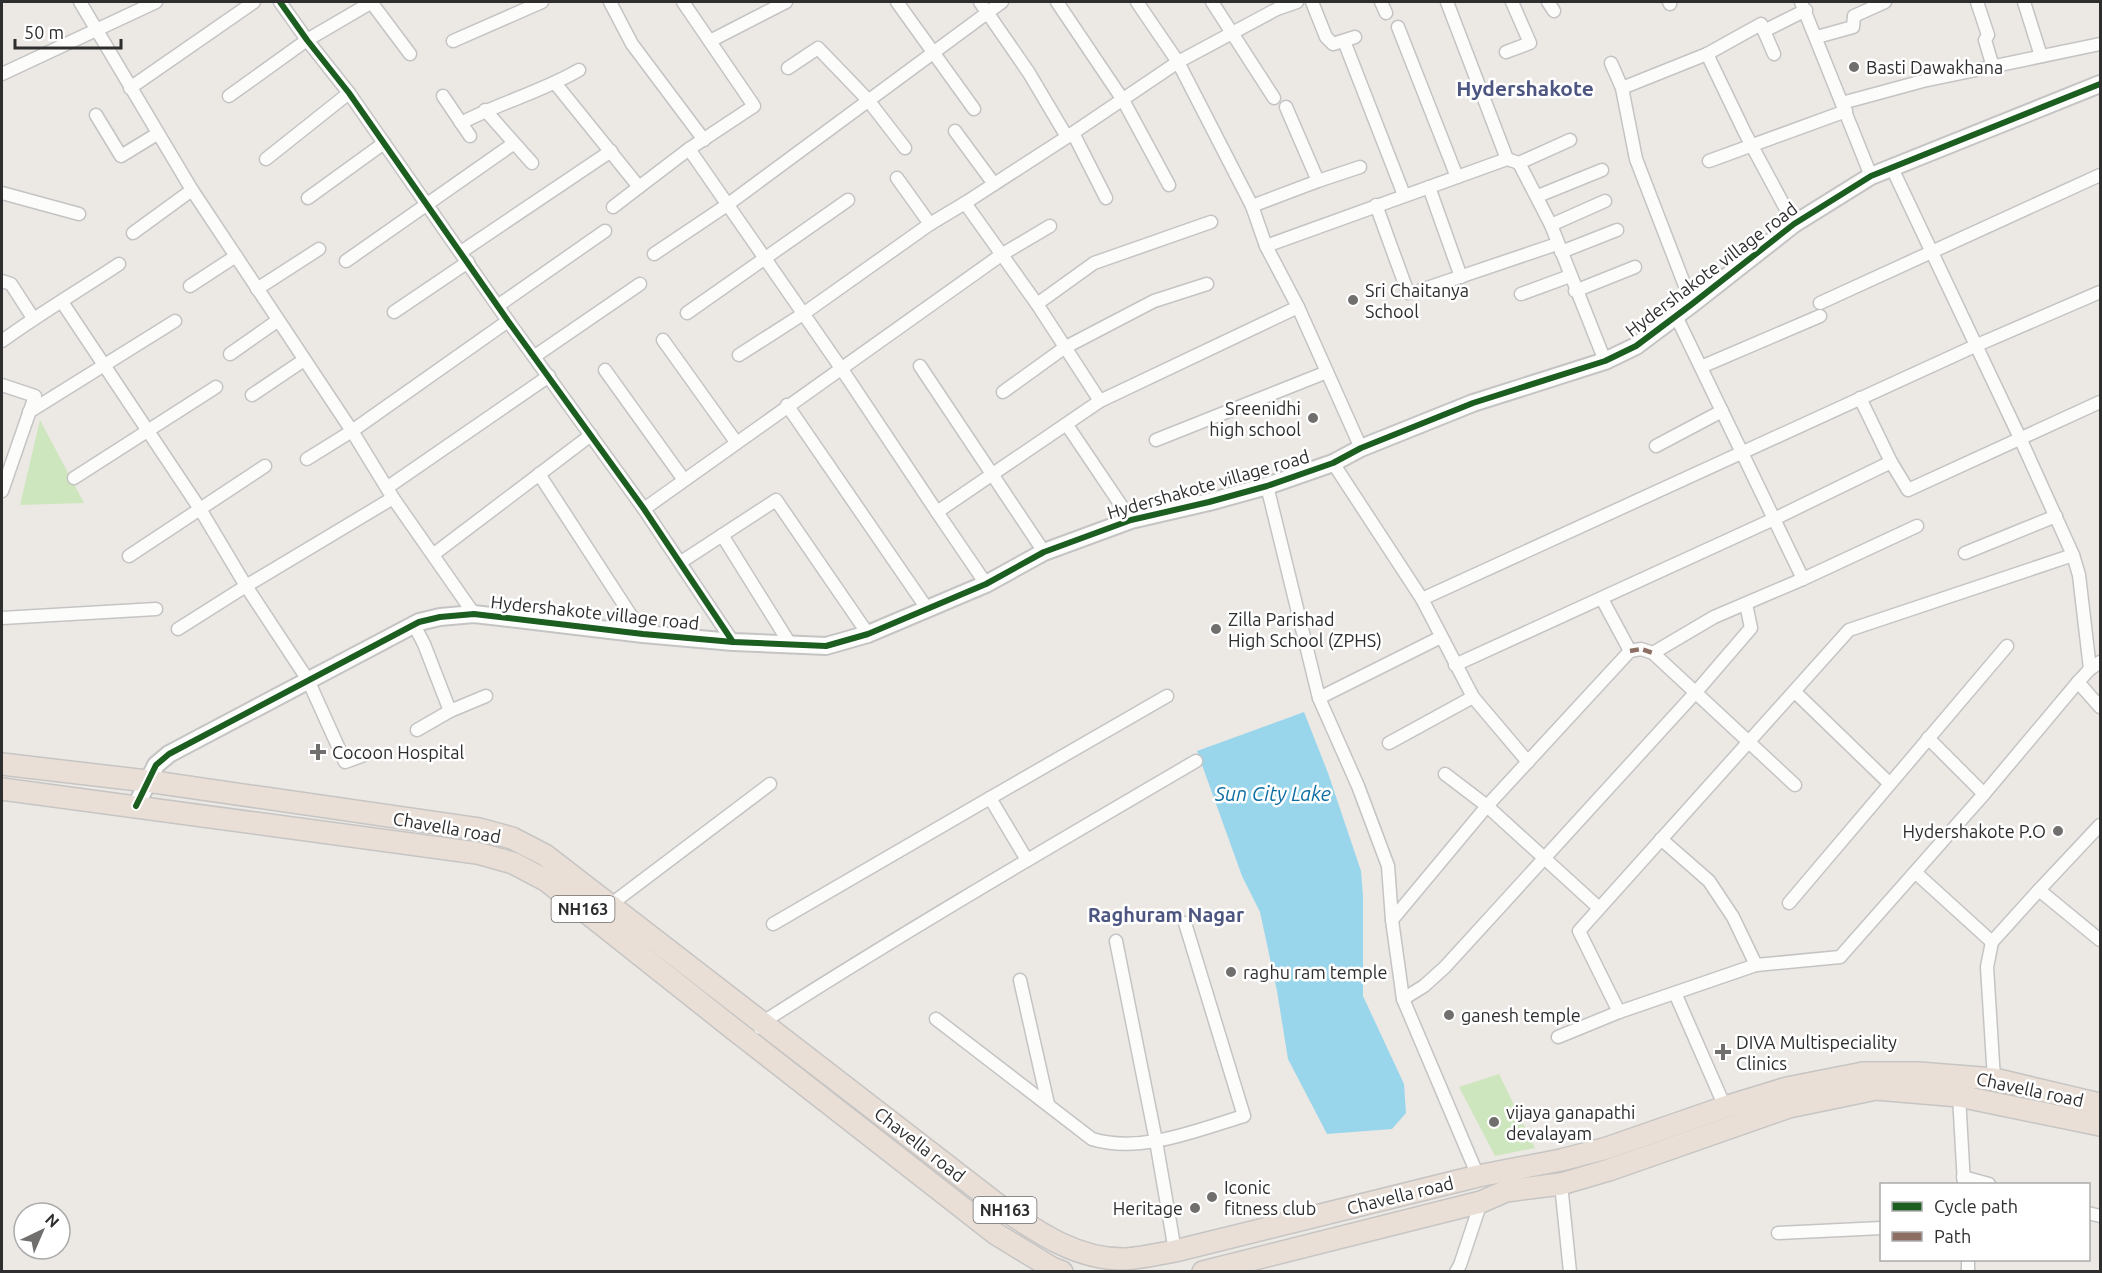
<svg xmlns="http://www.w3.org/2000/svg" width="2102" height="1273" font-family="Ubuntu,sans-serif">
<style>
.green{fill:#cee6be}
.water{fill:#99d6ec}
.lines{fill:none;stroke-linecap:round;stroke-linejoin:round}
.street-casing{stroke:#c5c4c5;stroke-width:15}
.secondary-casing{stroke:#c5c4c5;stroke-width:20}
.highway-casing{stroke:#c6c5c4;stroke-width:24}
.street{stroke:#fcfcfb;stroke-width:12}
.secondary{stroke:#fcfcfb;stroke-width:16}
.highway{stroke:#eadfd6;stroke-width:21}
.quiet{stroke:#8d6e63;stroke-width:4.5;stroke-dasharray:9 4.5;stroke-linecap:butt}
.cycleway-casing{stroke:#fff;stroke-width:10}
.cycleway{stroke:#1b5e20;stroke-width:6}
.poi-dot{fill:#706f6e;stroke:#fff;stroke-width:2}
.labels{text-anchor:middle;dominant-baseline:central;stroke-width:5;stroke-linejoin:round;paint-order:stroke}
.shield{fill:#fff;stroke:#6d6d6d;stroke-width:1.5}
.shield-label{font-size:16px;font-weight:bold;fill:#2e2e2e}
.poi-label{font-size:18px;fill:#2e2e2e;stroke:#fff;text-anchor:start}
.street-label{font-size:18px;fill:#2e2e2e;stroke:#fff}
.water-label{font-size:20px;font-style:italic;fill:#0d6fa3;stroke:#fff}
.neighbourhood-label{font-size:20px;font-weight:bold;fill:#4d5680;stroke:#fff}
.quarter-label{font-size:21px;font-weight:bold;fill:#4d5680;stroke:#fff}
</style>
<rect width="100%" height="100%" fill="#ece8e4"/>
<g class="green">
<polygon points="40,420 84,503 20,505"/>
<polygon points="1499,1074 1535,1148 1495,1156 1459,1087"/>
</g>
<polygon class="water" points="1304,712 1328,773 1361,871 1363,896 1363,996 1404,1084 1406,1113 1392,1129 1327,1134 1288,1059 1277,991 1260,912 1242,876 1197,751"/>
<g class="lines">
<g class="street-casing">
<g id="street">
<polyline points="80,2 192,190 352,431 393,498 474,614"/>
<polyline points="280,2 307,40 349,93 508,321 644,509 733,642"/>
<polyline points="371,2 410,54"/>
<polyline points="610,2 632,44 704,140"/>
<polyline points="897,2 974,109"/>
<polyline points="980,2 1029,73 1067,137"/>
<polyline points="1057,2 1123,100 1169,185"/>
<polyline points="1137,2 1178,62 1252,206 1266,246 1298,307 1361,448"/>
<polyline points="1212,2 1274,98"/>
<polyline points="1312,2 1326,37 1333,44 1355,37"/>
<polyline points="1381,2 1386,13"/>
<polyline points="1447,2 1507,159"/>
<polyline points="1548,2 1554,11"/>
<polyline points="1669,2 1670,4"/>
<polyline points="1801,2 1871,176"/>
<polyline points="1977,2 1988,35 1985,40 1993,67"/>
<polyline points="2024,2 2041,56"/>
<polyline points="1398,27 1457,177"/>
<polyline points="1764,31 1806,10"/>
<polyline points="1817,37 1853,27 1854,16 1885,2"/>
<polyline points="453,41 542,2"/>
<polyline points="710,41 786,2"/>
<polyline points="1344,41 1404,195"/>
<polyline points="1506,52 1530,43 1512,2"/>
<polyline points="1707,54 1745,133 1794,224"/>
<polyline points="1611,63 1622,88"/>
<polyline points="788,68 818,48 868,100 905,148"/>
<polyline points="2,74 156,2"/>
<polyline points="555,83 639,187 689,149 754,106 683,2"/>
<polyline points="130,88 254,2"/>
<polyline points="229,96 307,40 372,2"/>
<polyline points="443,96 470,136"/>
<polyline points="1842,103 1923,81 2100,44"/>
<polyline points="1286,107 1318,181 1360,167"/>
<polyline points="485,110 532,163"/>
<polyline points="96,115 121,156 157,134"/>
<path d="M461,123C499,103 541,92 579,70"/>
<polyline points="955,131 994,184"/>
<polyline points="1073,133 1106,198"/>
<polyline points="689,149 841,368 937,512 1100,401 1298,307"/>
<polyline points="266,159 349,93"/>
<polyline points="1709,161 1846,111"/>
<polyline points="1519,163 1551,225 1605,361"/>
<polyline points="1891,166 2020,438 2073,555 2079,575 2090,669"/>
<polyline points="897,178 930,224"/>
<polyline points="1429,187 1461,277"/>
<polyline points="2,193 79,214"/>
<polyline points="1538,196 1602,170"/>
<polyline points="308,198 384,143"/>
<polyline points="965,203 1037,304 1100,401"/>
<polyline points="1376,205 1408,293"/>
<polyline points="1252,206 1318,181"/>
<polyline points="613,207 639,187"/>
<polyline points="1551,225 1605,201"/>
<polyline points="133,233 192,190"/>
<polyline points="1266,246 1507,159 1519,163 1570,140"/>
<polyline points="461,252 611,151"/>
<polyline points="1561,252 1617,230"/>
<polyline points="654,254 727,205 1002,2"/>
<polyline points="346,261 513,144"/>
<polyline points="2,281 11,284 33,318"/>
<polyline points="190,286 236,256"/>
<polyline points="257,289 319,249"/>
<polyline points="1421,290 1557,244"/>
<polyline points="1575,291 1635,267"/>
<polyline points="1521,294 1570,276"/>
<polyline points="62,302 200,509 246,586 308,680 345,762 367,754"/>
<polyline points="1820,303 2100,175"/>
<polyline points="1037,304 1094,263 1211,222"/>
<polyline points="1692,304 1636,159 1622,88 1707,54 1761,24 1774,54"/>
<polyline points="499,305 605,231"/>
<polyline points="394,312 468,262"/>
<polyline points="687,313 848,200"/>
<polyline points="1676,316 1803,579"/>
<polyline points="663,340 736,442"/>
<path d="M2,341C39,314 80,290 119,264"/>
<polyline points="230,354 277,321"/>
<polyline points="739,355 803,314 930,224 965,203 1067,137 1178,62 1277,9 1297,2"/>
<polyline points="535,356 640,284"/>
<polyline points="920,366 1044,552"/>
<polyline points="1701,367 1820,316"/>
<polyline points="605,370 684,480"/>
<polyline points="2,385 35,396 2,491"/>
<polyline points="1003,392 1064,348 1154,301 1207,284"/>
<polyline points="252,395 304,360"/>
<polyline points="1860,398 1891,462 1908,490 2100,402"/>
<polyline points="787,405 928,610"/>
<polyline points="29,412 175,321"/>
<polyline points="1067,425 1131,520"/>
<polyline points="1156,440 1327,372"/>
<polyline points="1656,446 1722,411"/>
<polyline points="307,459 352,431 508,321"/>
<polyline points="1333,463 1422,599 1473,697 1528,762"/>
<polyline points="539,474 643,634"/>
<polyline points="74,478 216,387"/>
<polyline points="1267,486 1319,698 1358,786 1388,866 1392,920 1403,999 1478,1176"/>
<polyline points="388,487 549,376"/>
<polyline points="644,509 1001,255 1050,226"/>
<polyline points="937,512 986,584"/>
<polyline points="722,535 790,644"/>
<polyline points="1965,553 2056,516"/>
<polyline points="434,554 591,435"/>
<polyline points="129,556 265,466"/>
<polyline points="681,562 776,500 868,634"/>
<polyline points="1422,599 1975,346 2100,292"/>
<polyline points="1602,599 1630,651"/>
<polyline points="2,618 156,609"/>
<polyline points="414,625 424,644 450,711 486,696"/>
<polyline points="178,629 246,586 393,498"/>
<polyline points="1653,653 1714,617 1803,579 1917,526"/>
<polyline points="1455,665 1774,519 1891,462"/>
<polyline points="2078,682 2100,707"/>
<polyline points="1795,692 1889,783"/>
<polyline points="1319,698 1441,637"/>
<polyline points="417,730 450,711"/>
<polyline points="1928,738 1984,794"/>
<polyline points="1389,743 1473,697"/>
<polyline points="1445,774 1487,806 1599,908"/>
<polyline points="1661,839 1709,881 1733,917 1756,965"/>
<polyline points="1027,860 990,798 1167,696"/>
<polyline points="1916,873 1992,942"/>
<polyline points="2039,890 2100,940"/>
<polyline points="1789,903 2007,646"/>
<polyline points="610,905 770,784"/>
<polyline points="1392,920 1487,806 1630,651 1641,649 1653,653 1795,785"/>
<polyline points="773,924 990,798"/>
<polyline points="1116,941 1156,1141 1175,1251"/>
<polyline points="1020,980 1048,1104"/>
<polyline points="1675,993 1725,1107"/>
<polyline points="1403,999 1424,986 1445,967 1696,692 1751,628 1746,604"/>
<polyline points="1619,1012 1579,931 1849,630 2073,555"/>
<path d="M936,1019L1092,1139C1141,1154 1197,1130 1244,1116L1185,923"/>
<path d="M760,1028L763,1022C905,931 1051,846 1196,761"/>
<polyline points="1558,1037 1619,1012 1756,965 1840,957 1984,794 2078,682 2090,669 2100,662"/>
<polyline points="1994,1079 1987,967 1992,942 2039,890 2100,825"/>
<polyline points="1959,1096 1964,1184"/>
<polyline points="1963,1177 1989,1184"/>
<polyline points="1561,1184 1570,1272"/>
<polyline points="2088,1213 2100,1216"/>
<polyline points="1778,1233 1882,1228"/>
<polyline points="1968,1260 1968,1272"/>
<polyline points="1456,1272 1460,1265 1481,1202"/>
</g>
</g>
<g class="secondary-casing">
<polyline id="secondary" points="136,806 156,765 169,754 419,622 440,617 474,614 643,634 733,642 826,646 868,634 986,584 1044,552 1131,520 1209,502 1267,486 1333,463 1361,448 1473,403 1605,361 1636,346 1692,304 1794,224 1871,176 2100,84"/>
</g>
<g class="highway-casing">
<g id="highway">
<path d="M2,764L147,781L479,829L512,838L545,855L1002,1208C1039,1233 1078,1260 1125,1259C1141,1258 1159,1254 1175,1251L1478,1176L1561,1160L1607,1148L1725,1107L1787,1088L1863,1073H1919L1994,1079L2100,1104"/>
<polyline points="2,789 477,853 513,863 547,881 731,1027 996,1234 1052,1268 1062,1272"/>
<polyline points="1203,1272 1481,1202 1506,1191 1561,1184 1609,1170 1789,1107 1876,1089 1959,1096 2100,1125"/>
</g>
</g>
<use href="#street" class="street"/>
<use href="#secondary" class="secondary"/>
<use href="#highway" class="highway"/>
<polyline class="quiet" points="1630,651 1641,649 1653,653"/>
<g class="cycleway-casing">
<g id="cycleway">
<polyline points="280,2 307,40 349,93 508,321 644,509 733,642"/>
<polyline points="136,806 156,765 169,754 419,622 440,617 474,614 643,634 733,642 826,646 868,634 986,584 1044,552 1131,520 1209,502 1267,486 1333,463 1361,448 1473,403 1605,361 1636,346 1692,304 1794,224 1871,176 2100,84"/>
</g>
</g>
<use href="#cycleway" class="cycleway"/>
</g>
<g class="poi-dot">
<circle cx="1854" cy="67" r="6"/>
<circle cx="1353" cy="300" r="6"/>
<circle cx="1313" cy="418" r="6"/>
<circle cx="1216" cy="629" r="6"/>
<path d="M315 743h6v6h6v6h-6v6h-6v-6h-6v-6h6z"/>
<circle cx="2058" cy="831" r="6"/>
<circle cx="1231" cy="972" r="6"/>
<circle cx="1449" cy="1015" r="6"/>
<path d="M1720 1043h6v6h6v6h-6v6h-6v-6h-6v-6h6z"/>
<circle cx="1494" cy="1122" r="6"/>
<circle cx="1212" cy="1197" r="6"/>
<circle cx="1195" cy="1208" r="6"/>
</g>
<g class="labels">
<g class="shield">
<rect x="551.5" y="896" width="63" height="26" rx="4.5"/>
<rect x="973.5" y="1197" width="63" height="26" rx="4.5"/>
</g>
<g class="shield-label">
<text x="583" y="909">NH163</text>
<text x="1005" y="1210">NH163</text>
</g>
<g class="poi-label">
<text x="1866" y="67">Basti Dawakhana</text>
<text x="1365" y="290">Sri Chaitanya<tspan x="1365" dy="21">School</tspan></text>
<text x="1301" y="408" text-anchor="end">Sreenidhi<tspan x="1301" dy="21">high school</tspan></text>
<text x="1228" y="619">Zilla Parishad<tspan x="1228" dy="21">High School (ZPHS)</tspan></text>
<text x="332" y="752">Cocoon Hospital</text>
<text x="2046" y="831" text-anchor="end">Hydershakote P.O</text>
<text x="1243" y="972">raghu ram temple</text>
<text x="1461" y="1015">ganesh temple</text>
<text x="1736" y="1042">DIVA Multispeciality<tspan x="1736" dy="21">Clinics</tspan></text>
<text x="1506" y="1112">vijaya ganapathi<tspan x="1506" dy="21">devalayam</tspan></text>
<text x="1224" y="1187">Iconic<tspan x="1224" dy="21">fitness club</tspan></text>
<text x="1183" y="1208" text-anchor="end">Heritage</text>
</g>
<g class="street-label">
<text transform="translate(1711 269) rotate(-37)">Hydershakote village road</text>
<text transform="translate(1208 484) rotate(-16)">Hydershakote village road</text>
<text transform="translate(595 612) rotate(6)">Hydershakote village road</text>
<text transform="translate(447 827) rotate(10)">Chavella road</text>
<text transform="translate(2030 1089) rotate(12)">Chavella road</text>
<text transform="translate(920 1144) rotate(38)">Chavella road</text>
<text transform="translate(1400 1195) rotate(-14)">Chavella road</text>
</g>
<g class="water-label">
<text x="1273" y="793">Sun City Lake</text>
</g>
<g class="neighbourhood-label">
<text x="1166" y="914">Raghuram Nagar</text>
</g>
<g class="quarter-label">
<text x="1525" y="88">Hydershakote</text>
</g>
</g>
<rect width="2102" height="1273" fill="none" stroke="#2e2e2e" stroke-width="6"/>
<rect x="1880" y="1183" width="210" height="78" fill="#ffffff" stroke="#ababab" stroke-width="1.5"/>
<rect x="1892" y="1202" width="30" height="9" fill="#1b5e20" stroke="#ababab" stroke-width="1.5"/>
<text x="1934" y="1213" font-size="18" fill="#2e2e2e">Cycle path</text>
<rect x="1892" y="1232" width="30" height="9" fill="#8d6e63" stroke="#ababab" stroke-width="1.5"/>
<text x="1934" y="1243" font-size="18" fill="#2e2e2e">Path</text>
<g transform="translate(42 1231) rotate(44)"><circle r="28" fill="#ffffff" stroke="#ababab" stroke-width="1.5"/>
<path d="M0-4.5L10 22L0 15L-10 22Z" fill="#706f6e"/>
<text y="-9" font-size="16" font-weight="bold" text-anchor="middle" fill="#2e2e2e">N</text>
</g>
<path d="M15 39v9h106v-9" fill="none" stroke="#2e2e2e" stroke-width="3"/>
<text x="24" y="39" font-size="18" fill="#2e2e2e" stroke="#ffffff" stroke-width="4.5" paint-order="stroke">50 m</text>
</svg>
